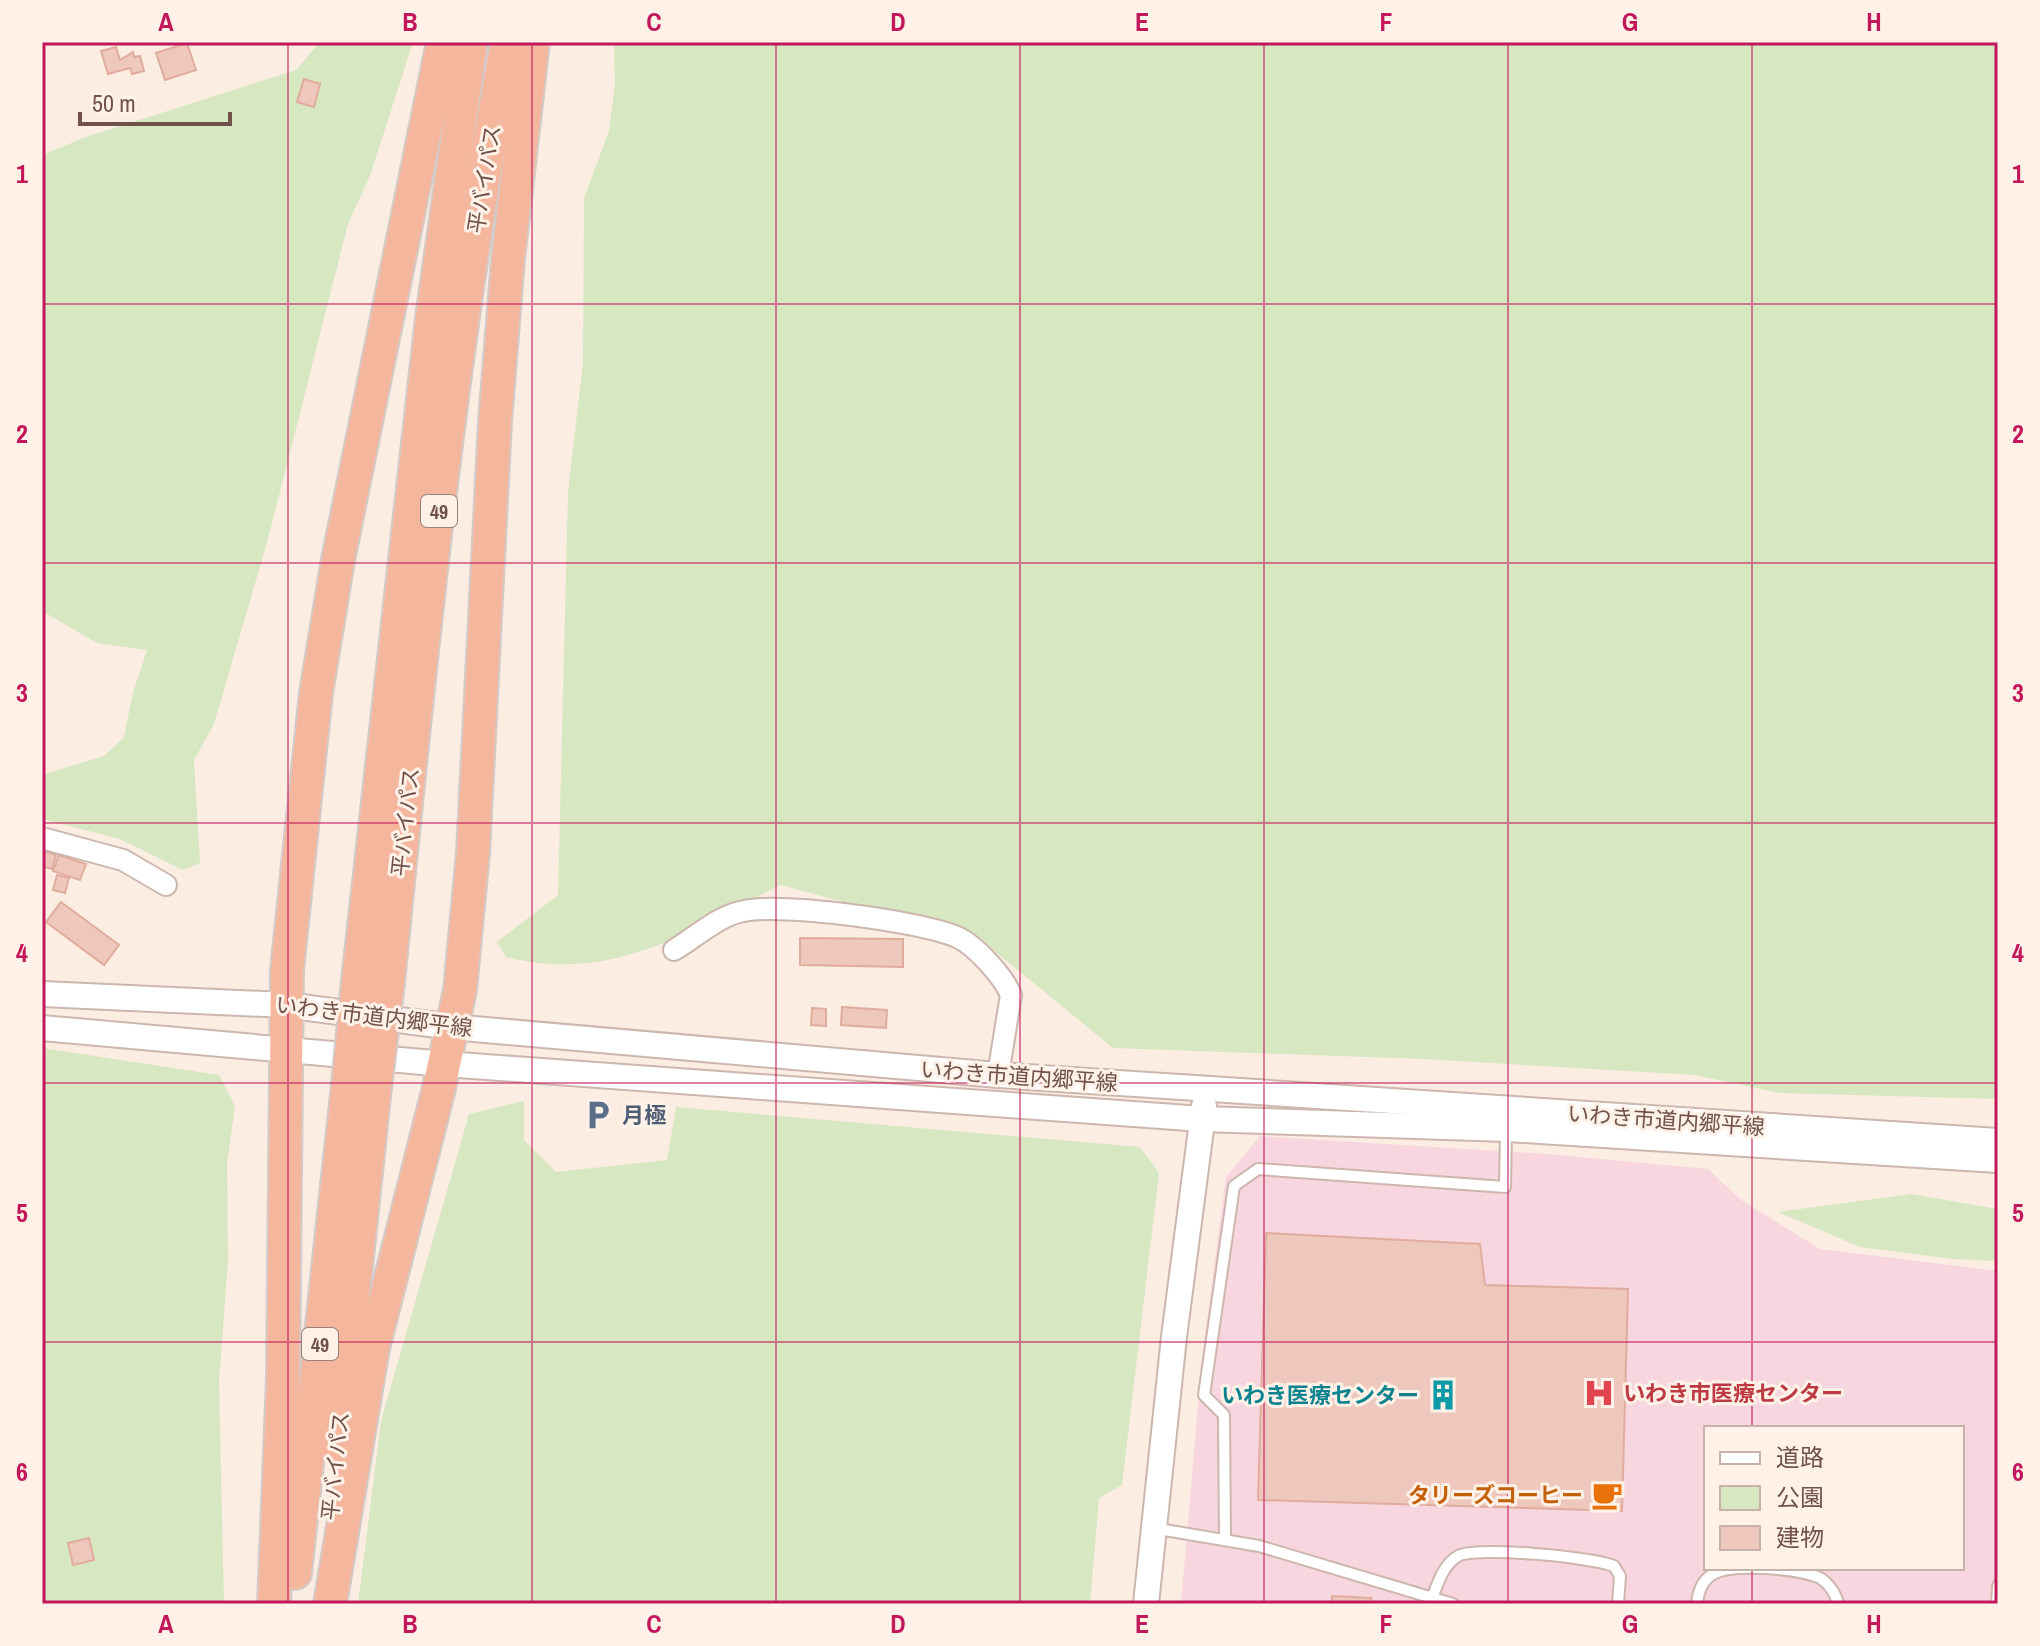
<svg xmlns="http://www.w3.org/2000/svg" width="2040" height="1646" font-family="'Archivo Narrow','Noto Sans JP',sans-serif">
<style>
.medical{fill:#f8d6df;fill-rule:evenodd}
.green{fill:#d7e7c2}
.building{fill:#eec8bc;stroke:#e0ac9d;stroke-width:2}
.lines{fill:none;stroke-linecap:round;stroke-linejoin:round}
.service-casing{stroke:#cdb6ad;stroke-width:14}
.minor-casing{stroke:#cdb6ad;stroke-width:24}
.tertiary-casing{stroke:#cdb6ad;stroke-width:28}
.trunk-casing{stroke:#d4cbc9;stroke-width:36}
.service{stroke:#fff;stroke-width:10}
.minor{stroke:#fff;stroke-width:20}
.tertiary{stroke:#fff;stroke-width:24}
.trunk{stroke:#f4b79d;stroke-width:32}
.trunk-bridge-casing{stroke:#d4cbc9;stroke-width:36;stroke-linecap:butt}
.trunk-bridge{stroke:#f4b79d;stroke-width:32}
.grid{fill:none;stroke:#c2185b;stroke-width:2;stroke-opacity:0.55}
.labels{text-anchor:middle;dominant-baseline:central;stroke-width:6;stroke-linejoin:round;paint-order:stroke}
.shield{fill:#fef2e8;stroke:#9b8279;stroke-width:2}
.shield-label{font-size:20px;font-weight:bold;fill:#71524a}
.street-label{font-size:22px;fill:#71524a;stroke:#fef2e8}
.service-label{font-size:22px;font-weight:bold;fill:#4e5e75;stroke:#fef2e8;text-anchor:start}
.health-label{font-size:22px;font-weight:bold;fill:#be3a42;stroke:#fef2e8;text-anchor:start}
.culture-label{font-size:22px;font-weight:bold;fill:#0d838f;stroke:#fef2e8;text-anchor:end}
.food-label{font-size:22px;font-weight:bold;fill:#c56008;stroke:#fef2e8;text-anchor:end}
.neatline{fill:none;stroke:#c2185b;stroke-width:3}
.grid-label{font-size:26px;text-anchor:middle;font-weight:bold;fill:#c2185b}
</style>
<rect width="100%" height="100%" fill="#fbede2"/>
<path class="medical" d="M1260,1136L1547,1154L1708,1169L1741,1200L1820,1249L1998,1271V1604H1181L1202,1358L1226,1177ZM1706,1428H1962V1568H1706Z"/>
<g class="green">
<polygon points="320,42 413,42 371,173 348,224 268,539 214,724 194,760 200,863 183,870 120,839 42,819 42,775 104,756 124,737 133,692 147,650 97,643 42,611 42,155 86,137 296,70"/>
<path d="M614,42H1998V1099L1779,1093L1695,1075L1423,1059L1113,1048L980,939L781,885C688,931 615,984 506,957L497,942L558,895L568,492L583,363L584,198L609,131L615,84Z"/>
<polygon points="42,1048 219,1075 235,1106 227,1163 228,1260 219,1382 224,1604 42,1604"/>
<polygon points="524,1101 524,1140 556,1172 667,1160 676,1107 1140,1147 1159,1173 1122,1485 1099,1498 1090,1604 358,1604 381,1421 469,1114"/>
<polygon points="1911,1194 1998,1209 1998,1261 1953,1259 1860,1247 1778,1212"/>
</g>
<g class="building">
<polygon points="187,43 196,70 165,80 156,53"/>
<polygon points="116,47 120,60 133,52 134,57 140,56 144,71 132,74 130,68 108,74 101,51"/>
<polygon points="304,79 320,84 314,107 297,102"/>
<polygon points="42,850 56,855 52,869 42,866"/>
<polygon points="59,855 86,864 80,880 53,871"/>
<polygon points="57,875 69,878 65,893 53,890"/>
<polygon points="61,902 119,945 104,965 46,922"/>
<polygon points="800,938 903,939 903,967 800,965"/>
<polygon points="842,1007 887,1010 886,1028 841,1025"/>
<polygon points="812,1008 826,1009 826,1026 811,1025"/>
<polygon points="1266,1233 1480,1244 1485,1285 1628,1289 1622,1511 1258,1500"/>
<polygon points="89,1538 94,1560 73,1565 68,1543"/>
<polygon points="1332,1596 1371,1598 1371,1604 1332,1604"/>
</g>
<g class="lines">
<g class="service-casing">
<g id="service">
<polyline points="1153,1528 1259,1546 1453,1604"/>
<polyline points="1225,1540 1224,1415 1204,1395 1234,1186 1258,1169 1505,1187 1506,1130"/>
<path d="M1432,1598C1438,1583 1443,1565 1458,1556C1476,1546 1592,1557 1614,1566L1620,1576L1618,1604"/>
<path d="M1697,1604C1698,1592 1702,1579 1715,1573C1734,1563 1795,1569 1815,1576C1826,1579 1836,1593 1838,1604"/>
<polyline points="1997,1604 1998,1586"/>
</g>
</g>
<g class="minor-casing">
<g id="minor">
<polyline points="42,838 123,860 166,885"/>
<path d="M674,950C696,937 719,915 744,911C784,903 919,921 957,937C975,945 1004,977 1011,995L998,1075"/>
</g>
</g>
<g class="tertiary-casing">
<g id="tertiary">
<polyline points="42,994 286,1005 452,1027 998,1075 1998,1141"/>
<polyline points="42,1028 445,1064 1202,1119 1507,1129 1998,1160"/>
<polyline points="1146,1604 1174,1337 1204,1106"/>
</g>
</g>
<g class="trunk-casing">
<g id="trunk">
<polyline points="358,981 432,318 471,42"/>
<path d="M388,983C419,669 450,353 507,42"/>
<polyline points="337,1446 375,1087"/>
<polyline points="295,1573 348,1085"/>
<polyline points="274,1604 283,1378 287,970 316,693 338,560 443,42"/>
<polyline points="330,1604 373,1348 438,1092 460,990 473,853 495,422 508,259 533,42"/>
</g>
</g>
<use href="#service" class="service"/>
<use href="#minor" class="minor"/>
<use href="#tertiary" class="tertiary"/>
<use href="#trunk" class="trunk"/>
<g class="trunk-bridge-casing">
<g id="trunk-bridge">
<polyline points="348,1085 358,981"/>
<polyline points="375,1087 388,983"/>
</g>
</g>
<use href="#trunk-bridge" class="trunk-bridge"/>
</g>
<path class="grid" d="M288,42V1604M532,42V1604M776,42V1604M1020,42V1604M1264,42V1604M1508,42V1604M1752,42V1428M42,304H1998M42,563H1998M42,823H1998M42,1083H1998M42,1342H1998M1752,1568V1604"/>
<defs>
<g id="parking-bare" transform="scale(2.4)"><path d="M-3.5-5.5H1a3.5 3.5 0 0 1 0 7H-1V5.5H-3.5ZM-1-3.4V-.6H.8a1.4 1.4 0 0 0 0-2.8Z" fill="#5c6f8a" stroke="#fef2e8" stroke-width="2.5" paint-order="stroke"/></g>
<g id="hospital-bare" transform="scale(2.4)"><path d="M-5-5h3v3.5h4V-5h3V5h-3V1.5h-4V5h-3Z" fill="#e0444e" stroke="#fef2e8" stroke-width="2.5" paint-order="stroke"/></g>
<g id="building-bare" transform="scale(2.4)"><path d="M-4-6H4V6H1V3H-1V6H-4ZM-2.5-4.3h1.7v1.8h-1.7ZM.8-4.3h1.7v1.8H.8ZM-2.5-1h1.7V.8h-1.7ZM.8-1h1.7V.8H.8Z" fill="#0f9aa8" stroke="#fef2e8" stroke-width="2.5" paint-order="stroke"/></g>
<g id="cafe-bare" transform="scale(2.4)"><path d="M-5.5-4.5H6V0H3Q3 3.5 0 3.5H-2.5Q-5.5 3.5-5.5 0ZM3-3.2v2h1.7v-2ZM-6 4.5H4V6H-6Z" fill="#e8710a" stroke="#fef2e8" stroke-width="2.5" paint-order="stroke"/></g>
</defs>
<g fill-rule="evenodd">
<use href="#parking-bare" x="598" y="1115"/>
<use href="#hospital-bare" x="1599" y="1393"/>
<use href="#building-bare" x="1443" y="1395"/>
<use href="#cafe-bare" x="1607" y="1495"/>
</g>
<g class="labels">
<g class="shield">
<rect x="421" y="495" width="36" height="32" rx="6"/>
<rect x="302" y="1328" width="36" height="32" rx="6"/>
</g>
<g class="shield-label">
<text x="439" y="511">49</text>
<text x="320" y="1344">49</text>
</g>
<g class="street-label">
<text transform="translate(484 179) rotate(-81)">平バイパス</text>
<text transform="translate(405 822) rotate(-84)">平バイパス</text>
<text transform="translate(374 1016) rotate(7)">いわき市道内郷平線</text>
<text transform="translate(1019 1076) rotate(4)">いわき市道内郷平線</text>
<text transform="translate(1666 1120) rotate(4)">いわき市道内郷平線</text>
<text transform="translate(335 1466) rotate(-84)">平バイパス</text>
</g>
<g class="service-label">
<text x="622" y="1115">月極</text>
</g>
<g class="health-label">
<text x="1623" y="1393">いわき市医療センター</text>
</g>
<g class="culture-label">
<text x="1419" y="1395">いわき医療センター</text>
</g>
<g class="food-label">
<text x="1583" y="1495">タリーズコーヒー</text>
</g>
</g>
<rect width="2040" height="1646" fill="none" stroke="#fef2e8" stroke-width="88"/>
<rect x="1704" y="1426" width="260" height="144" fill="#fef2e8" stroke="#c6b2a9" stroke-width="2"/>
<rect x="1720" y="1452" width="40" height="12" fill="#ffffff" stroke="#c6b2a9" stroke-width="2"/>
<text x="1776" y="1466" font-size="24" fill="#71524a">道路</text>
<rect x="1720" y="1486" width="40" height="24" fill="#d7e7c2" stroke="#c6b2a9" stroke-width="2"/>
<text x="1776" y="1506" font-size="24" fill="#71524a">公園</text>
<rect x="1720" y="1526" width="40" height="24" fill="#eec8bc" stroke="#c6b2a9" stroke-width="2"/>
<text x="1776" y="1546" font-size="24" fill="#71524a">建物</text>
<path d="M80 112v12h150v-12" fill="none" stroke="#71524a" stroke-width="4"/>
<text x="92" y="112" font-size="24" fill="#71524a" stroke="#fef2e8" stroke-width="6" paint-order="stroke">50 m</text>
<rect x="44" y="44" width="1952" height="1558" class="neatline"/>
<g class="grid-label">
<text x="166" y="31">A</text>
<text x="410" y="31">B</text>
<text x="654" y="31">C</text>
<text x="898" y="31">D</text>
<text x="1142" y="31">E</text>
<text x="1386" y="31">F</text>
<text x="1630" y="31">G</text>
<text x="1874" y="31">H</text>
<text x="22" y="183">1</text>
<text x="2018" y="183">1</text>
<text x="22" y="443">2</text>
<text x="2018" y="443">2</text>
<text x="22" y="702">3</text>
<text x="2018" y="702">3</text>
<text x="22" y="962">4</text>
<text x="2018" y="962">4</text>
<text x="22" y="1222">5</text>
<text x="2018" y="1222">5</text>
<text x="22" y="1481">6</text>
<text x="2018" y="1481">6</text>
<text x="166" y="1633">A</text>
<text x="410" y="1633">B</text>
<text x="654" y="1633">C</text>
<text x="898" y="1633">D</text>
<text x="1142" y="1633">E</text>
<text x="1386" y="1633">F</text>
<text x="1630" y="1633">G</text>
<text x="1874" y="1633">H</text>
</g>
</svg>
